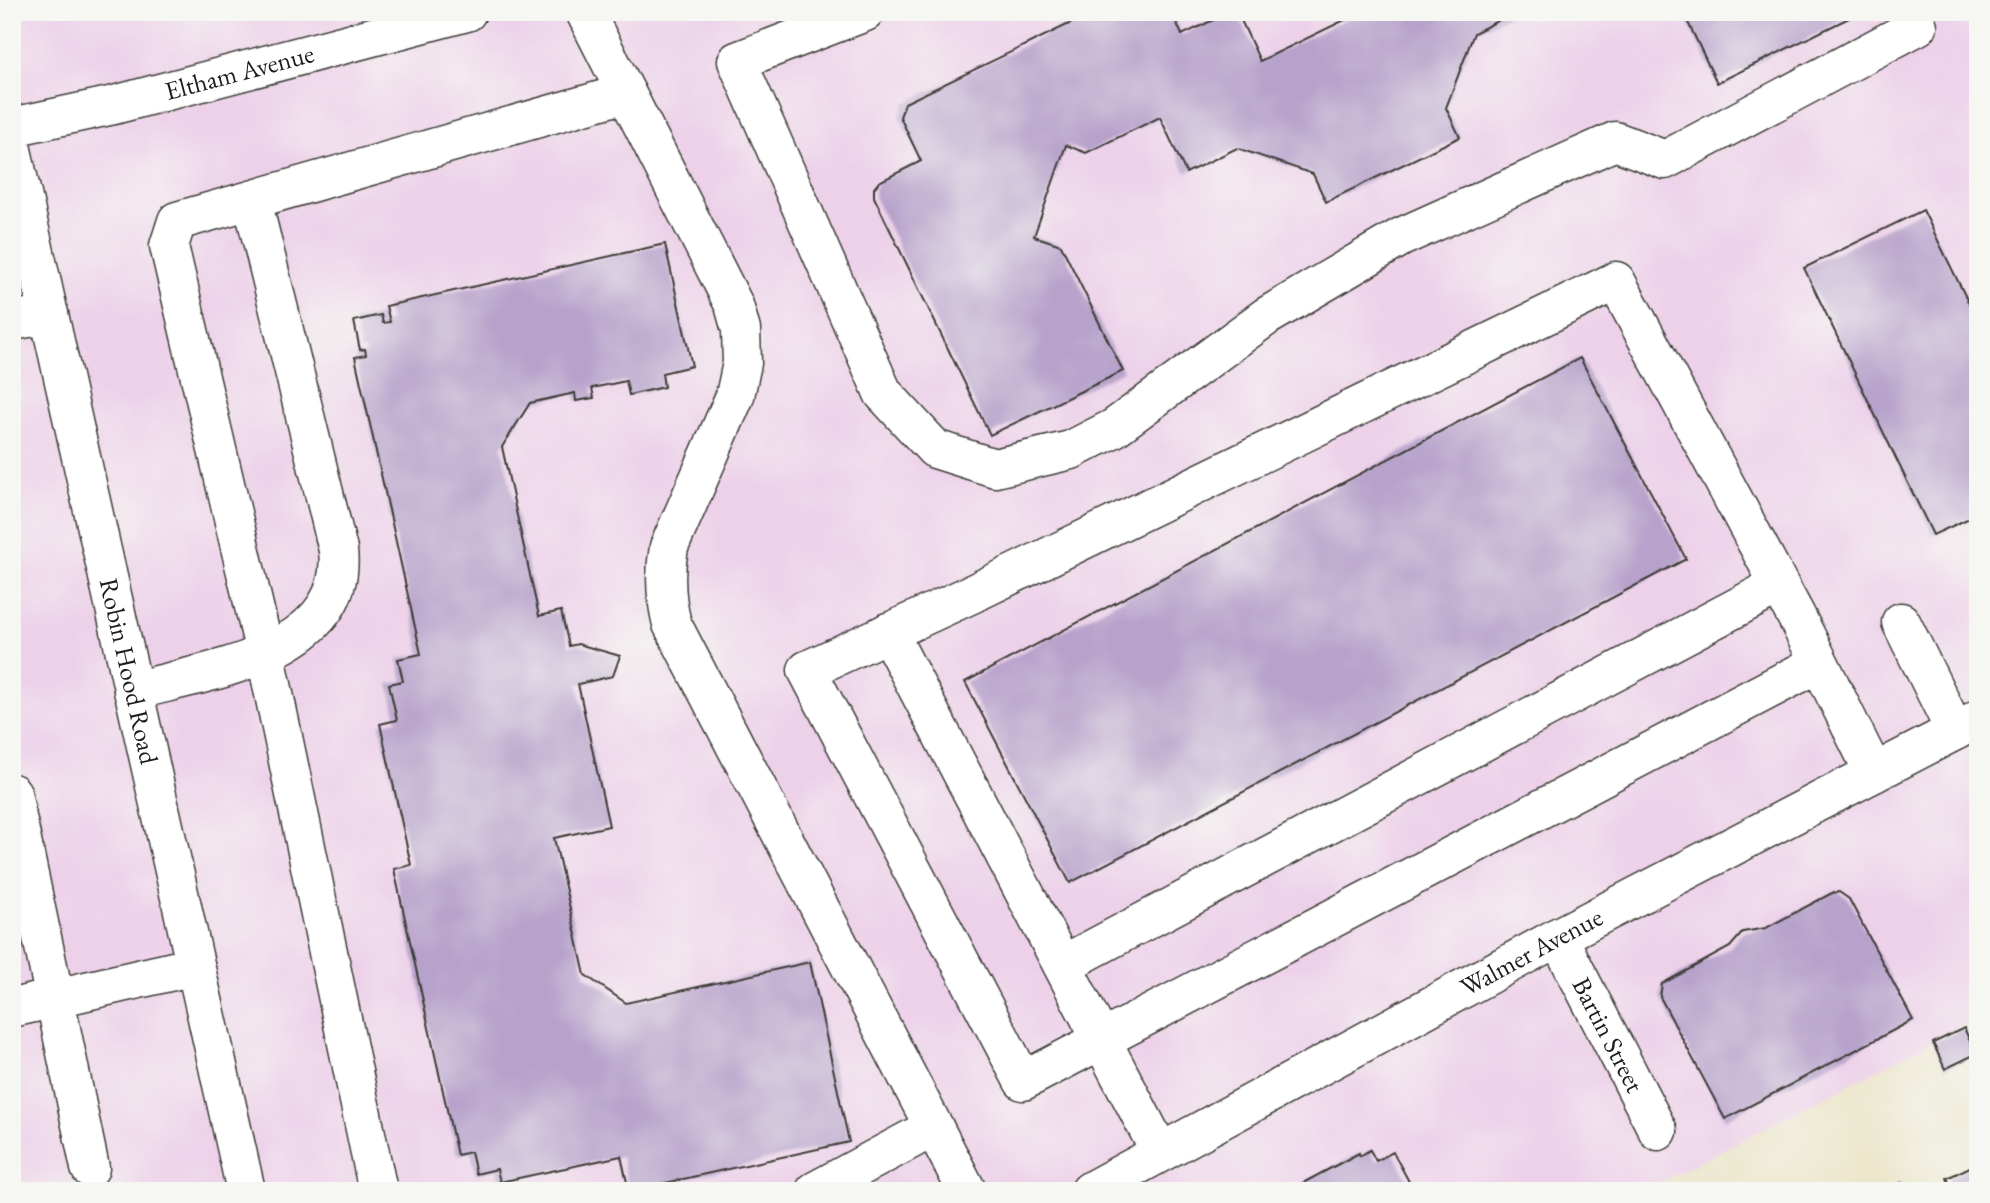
<svg xmlns="http://www.w3.org/2000/svg" width="1990" height="1203" font-family="'EB Garamond',serif">
<style>
.built{fill:#edd1e9}
.building{fill:#b7a2cb}
.lines{fill:none;stroke-linecap:round;stroke-linejoin:round}
.minor-casing{stroke:#3b3a36;stroke-width:41}
.minor{stroke:#fff;stroke-width:38}
.labels{text-anchor:middle;dominant-baseline:central;stroke-width:5;stroke-linejoin:round;paint-order:stroke}
.street-label{font-size:26px;fill:#1c1c1c;stroke:#f6f6f2}
</style>
<rect width="100%" height="100%" fill="#f6f6f2"/>
<filter id="ink" filterUnits="userSpaceOnUse"><feTurbulence type="fractalNoise" baseFrequency=".0143" numOctaves="2"/><feDisplacementMap in="SourceGraphic" scale="14" xChannelSelector="R" yChannelSelector="G"/><feConvolveMatrix kernelMatrix="1 2 1 2 8 2 1 2 1" color-interpolation-filters="sRGB"/></filter>
<filter id="wash" filterUnits="userSpaceOnUse"><feTurbulence type="fractalNoise" baseFrequency=".00686" numOctaves="4" result="noise"/><feDisplacementMap in="SourceGraphic" scale="28" xChannelSelector="R" yChannelSelector="G"/><feGaussianBlur stdDeviation="1.57" result="paint"/><feColorMatrix in="noise" values="0 0 0 0 0 0 0 0 0 0 0 0 0 0 0 0 0 1.4 0 .05"/><feComposite in="paint" operator="in"/></filter>
<g filter="url(#wash)">
<rect width="100%" height="100%" fill="#ece6cb"/>
<polygon class="built" points="12,12 1978,12 1978,1018 1643,1191 12,1191"/>
<g id="blocks">
<g class="building">
<polygon points="1094,12 1172,12 1182,35 1228,13 1235,13 1240,18 1260,61 1361,12 1515,12 1474,33 1446,108 1460,137 1326,202 1313,174 1237,148 1186,173 1160,117 1086,153 1066,145 1034,236 1061,245 1123,371 990,435 874,197 874,188 879,182 921,161 900,117 905,103"/>
<polygon points="1683,12 1849,12 1851,17 1717,83"/>
<polygon points="1923,210 1978,322 1978,514 1933,535 1804,268"/>
<polygon points="665,244 692,366 662,373 664,387 629,395 626,381 592,388 594,398 576,401 575,393 530,403 502,447 539,616 561,611 569,646 578,644 620,656 613,676 578,684 609,826 554,838 585,975 626,1003 810,962 849,1142 629,1191 621,1156 500,1182 497,1169 476,1174 471,1152 457,1155 394,869 411,865 380,724 397,720 389,684 403,681 398,659 421,654 355,357 366,355 365,349 360,350 354,321 381,315 383,323 390,322 386,306"/>
<polygon points="1580,358 1686,559 1070,883 965,682"/>
<polygon points="1839,892 1849,899 1913,1020 1725,1119 1660,997 1662,984 1730,947 1743,932 1766,928 1832,893"/>
<polygon points="1964,1028 1976,1054 1945,1069 1933,1043"/>
<polygon points="1370,1150 1376,1161 1393,1152 1413,1189 1288,1191 1359,1153 1360,1156"/>
<polygon points="1978,1163 1978,1191 1953,1191 1947,1178"/>
<polygon points="1901,1183 1904,1191 1886,1191"/>
</g>
</g>
</g>
<g filter="url(#ink)">
<use href="#blocks" fill-opacity="0" stroke="#3b3a36" stroke-width="2"/>
<g class="lines">
<g class="minor-casing">
<g id="minor">
<path d="M585,12L734,305L741,330L742,363L735,396L669,547C664,574 665,597 672,624L967,1191"/>
<polyline points="865,12 737,61 883,393 935,449 995,468 1071,450 1114,428 1267,316 1401,237 1615,141 1665,160 1918,26"/>
<path id="s1" d="M12,127L114,105L467,12"/>
<path id="s2" d="M12,150L246,1191"/>
<polyline points="12,321 49,314"/>
<polyline points="1901,622 1955,731"/>
<polyline points="888,632 1160,1152"/>
<polyline points="1819,663 1023,1081 807,670 976,592 1616,281 1796,616 1874,773"/>
<path d="M133,691C207,671 349,654 338,550L252,200"/>
<polyline points="12,793 90,1168"/>
<path id="s3" d="M1558,937L1658,1131"/>
<polyline points="1064,964 1779,585"/>
<polyline points="12,1008 195,966"/>
<polyline points="378,1191 269,670 169,246 177,221 626,93"/>
<polyline points="815,1191 934,1127"/>
<path id="s4" d="M1090,1191L1558,937L1978,719"/>
</g>
</g>
<use href="#minor" class="minor"/>
</g>
</g>
<g class="labels">
<g class="street-label">
<text stroke="none"><textPath href="#s1" startOffset="234">Eltham Avenue</textPath></text>
<text stroke="none"><textPath href="#s2" startOffset="534">Robin Hood Road</textPath></text>
<text stroke="none"><textPath href="#s4" startOffset="502">Walmer Avenue</textPath></text>
<text stroke="none"><textPath href="#s3" startOffset="110">Bartin Street</textPath></text>
</g>
</g>
<rect width="1990" height="1203" fill="none" stroke="#f6f6f2" stroke-width="42"/>
</svg>
